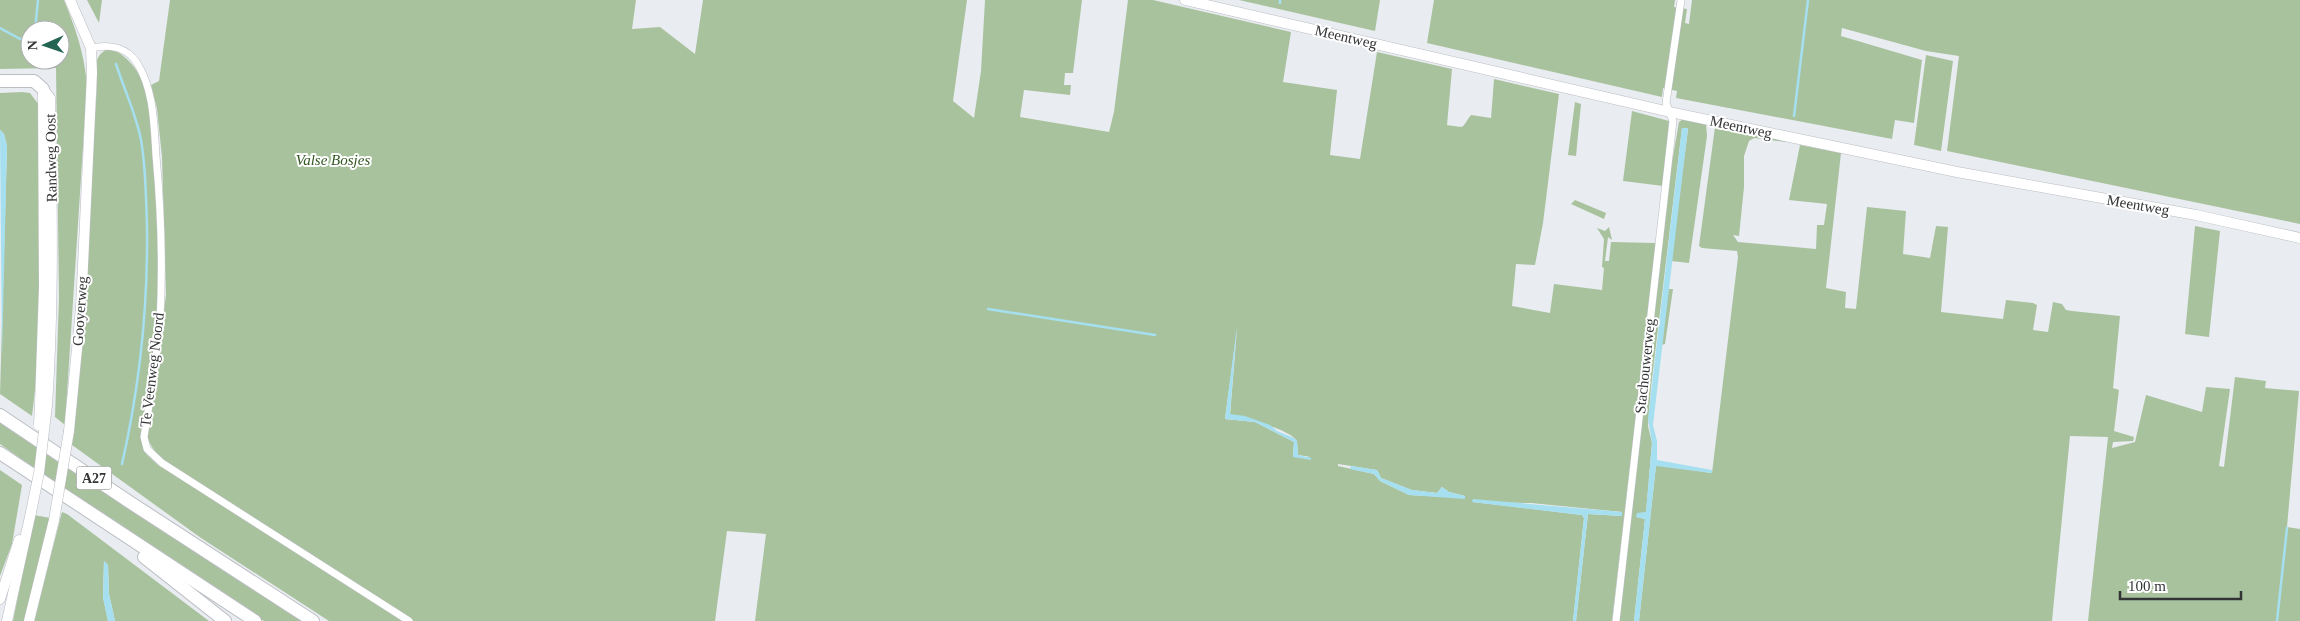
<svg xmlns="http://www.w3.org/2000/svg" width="2300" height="621" font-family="'Times New Roman',serif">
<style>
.green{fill:#a9c29e;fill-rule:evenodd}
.water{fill:#a6dfef}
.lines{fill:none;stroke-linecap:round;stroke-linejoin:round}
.stream{stroke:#a6dfef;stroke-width:2.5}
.street-casing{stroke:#babdc2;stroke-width:8}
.secondary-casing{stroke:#babdc2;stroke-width:11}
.highway-casing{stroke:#babdc2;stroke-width:14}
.street{stroke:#fff;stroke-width:7}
.secondary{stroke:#fff;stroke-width:10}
.highway{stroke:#fff;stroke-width:12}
.secondary-bridge-casing{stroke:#babdc2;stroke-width:11;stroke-linecap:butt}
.secondary-bridge{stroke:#fff;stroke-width:10}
.labels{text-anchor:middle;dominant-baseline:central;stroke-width:4;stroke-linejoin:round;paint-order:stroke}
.shield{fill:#fff;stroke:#707172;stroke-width:1}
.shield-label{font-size:14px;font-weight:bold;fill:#333436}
.street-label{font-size:15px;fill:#333436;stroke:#fff}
.park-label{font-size:15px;font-style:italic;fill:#315620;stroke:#fff}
</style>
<rect width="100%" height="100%" fill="#e9ecf1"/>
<g class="green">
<path d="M0,0H64C76,30 84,52 87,85L65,425L55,417L59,297L56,68L0,69ZM30,30H60V60H30Z"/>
<polygon points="87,0 102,0 99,23"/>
<path d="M170,0H636L632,29L660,27L695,54L703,0H967L953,101L974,118L981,71L985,0H1082L1073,73H1065L1064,85H1071L1070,95L1024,90L1020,117L1109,132L1114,112L1128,0H1153L1291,32L1283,82L1337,90L1330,155L1360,159L1377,52L1452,69L1447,125C1468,128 1460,129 1471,115L1491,118L1494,79L1559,94L1543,223L1535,265L1516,264L1512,306L1550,313L1554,284L1602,290L1604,268L1602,267L1604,239L1597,228L1605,231L1609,227L1612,240L1608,237L1605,261H1609L1611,242L1656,243L1612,621H1576L1588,514L1622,516V512L1531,503L1473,502L1582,515L1584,518L1573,621H755L766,534L727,531L715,621H413L188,477C171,465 153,456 147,436L166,295L162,157L157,109L151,85L159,81ZM1237,329L1230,415C1246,419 1288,428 1297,441L1298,455L1311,457H1293L1294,442L1255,422L1225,419ZM1338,464L1377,470L1381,478L1412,490L1437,493L1442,487L1449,492L1465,496V498L1409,495L1380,481L1374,474L1338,466Z"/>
<polygon points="1239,0 1380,0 1375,31"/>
<polygon points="1434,0 1675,0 1674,7 1687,9 1685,23 1689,24 1692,0 2300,0 2300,224 1947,151 1959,56 1926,51 1842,28 1841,36 1922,60 1914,123 1895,120 1892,139 1676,98 1677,91 1663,88 1662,97 1427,43"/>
<path d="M108,49C126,52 140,72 145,88C150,107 150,126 152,145C157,205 160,267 156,327C153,365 147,403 141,440L146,454L158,465L407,621H329L201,538L72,445L97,85C96,70 92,56 108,49Z"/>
<polygon points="1926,55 1953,61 1941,151 1914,145"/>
<polygon points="22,92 30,93 39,105 40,347 32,416 0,394 7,146 4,134 0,130 0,93"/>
<polygon points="1575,102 1581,104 1576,156 1568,155"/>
<polygon points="1632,111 1669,121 1663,186 1623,181"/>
<polygon points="1683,119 1706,124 1707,136 1689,263 1671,261 1688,129 1682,128 1651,387 1648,426 1652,443 1646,513 1637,513 1637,517 1645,519 1634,621 1619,621 1672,162 1679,122"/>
<polygon points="1715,127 1731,131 1731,128 1787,140 1786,142 1754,138 1749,141 1744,156 1744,187 1739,236 1733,235 1738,242 1816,249 1817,225 1824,225 1827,204 1789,200 1800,145 1841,153 1826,288 1846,292 1845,308 1856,309 1867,207 1906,211 1903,254 1930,258 1936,226 1948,227 1941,312 2003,319 2006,300 2033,303 2037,305 2033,330 2048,332 2053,302 2062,304 2066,310 2072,311 2120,316 2113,388 2119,390 2114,431 2134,437 2133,441 2113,442 2112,448 2135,442 2146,395 2202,412 2206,387 2230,389 2219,466 2224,467 2235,377 2266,381 2265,388 2299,391 2287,527 2300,529 2300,621 2088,621 2108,437 2070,436 2052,621 1639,621 1656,465 1712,473 1738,257 1737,251 1702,248 1699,246"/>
<polygon points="1575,200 1606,213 1604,219 1571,204"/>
<polygon points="2195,226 2220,231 2209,337 2185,334"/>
<polygon points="1668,289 1673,289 1665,344 1661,345"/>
<polygon points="0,423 307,621 264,621 112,523 0,444"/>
<polygon points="0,470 22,485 12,544 0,576"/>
<polygon points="62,512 67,514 209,621 115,621 109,594 108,565 104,561 103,597 108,621 34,621"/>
<polygon points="34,515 50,518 25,621 13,621"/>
</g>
<g class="water">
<polygon points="1682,128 1688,128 1653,425 1657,441 1657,460 1712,470 1712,473 1656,466 1639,621 1634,621 1645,519 1636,517 1637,513 1646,512 1652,443 1648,419"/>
<polygon points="0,130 4,134 7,146 2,356"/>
<polygon points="1237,326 1230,414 1245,416 1270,425 1277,431 1294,438 1297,441 1298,455 1311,458 1311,460 1293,457 1294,442 1255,422 1225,419"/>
<polygon points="1351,466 1377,470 1381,478 1412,490 1437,493 1442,487 1449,492 1465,496 1465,499 1409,495 1380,481 1374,474 1350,469"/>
<polygon points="1473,499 1622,512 1622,516 1588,514 1576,621 1573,621 1584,518 1582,515 1472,502"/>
<polygon points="104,561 108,565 109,594 115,621 108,621 103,598"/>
</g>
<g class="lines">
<g class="stream">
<polyline points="1280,3 1280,0"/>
<polyline points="0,28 20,39 30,38"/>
<polyline points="35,30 38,0"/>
<path d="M116,64C124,89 136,114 141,140C146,168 146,198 147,227C148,307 140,385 122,464"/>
<polyline points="1794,116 1808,0"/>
<polyline points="988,309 1155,335"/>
<polyline points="2277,621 2287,528"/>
</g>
<g class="street-casing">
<g id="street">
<path d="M91,48C109,44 127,47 137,63C154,90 154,125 156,156C161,210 163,265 160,320C157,359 150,398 144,437L147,449L162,463L409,621"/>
<polyline points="1616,621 1673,121 1666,103 1681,0"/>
</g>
</g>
<g class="secondary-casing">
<g id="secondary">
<polyline points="1185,0 1670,112 1957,172 2196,215 2300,238"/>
<path d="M43,89L50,98C52,201 54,303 47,405"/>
<polyline points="40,404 44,287 43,89"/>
<polyline points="69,431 81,308 92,73 91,48 70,0"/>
<polyline points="0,599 19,540"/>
<polyline points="7,621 31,512"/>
<polyline points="29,621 54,520"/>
</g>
</g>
<g class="highway-casing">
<g id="highway">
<polyline points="0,81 34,81 43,89"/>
<polyline points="0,415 131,503 313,621"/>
<polyline points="0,453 255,621"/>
<polyline points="144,557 225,621"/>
</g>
</g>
<use href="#street" class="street"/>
<use href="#secondary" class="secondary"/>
<use href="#highway" class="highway"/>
<g class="secondary-bridge-casing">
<g id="secondary-bridge">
<polyline points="39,425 40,404"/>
<polyline points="31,512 39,473 47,405"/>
<polyline points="54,520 69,431"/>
</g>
</g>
<use href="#secondary-bridge" class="secondary-bridge"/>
</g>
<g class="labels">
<rect class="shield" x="76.5" y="466.5" width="35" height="23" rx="4"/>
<g class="shield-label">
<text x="94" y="478">A27</text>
</g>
<g class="street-label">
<text transform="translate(1346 37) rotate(13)">Meentweg</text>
<text transform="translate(1741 127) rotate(12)">Meentweg</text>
<text transform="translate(51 158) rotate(-91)">Randweg Oost</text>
<text transform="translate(2138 205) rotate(10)">Meentweg</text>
<text transform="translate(80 311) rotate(-86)">Gooyerweg</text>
<text transform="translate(1645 366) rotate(-84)">Stachouwerweg</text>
<text transform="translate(152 370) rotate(-83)">Te Veenweg Noord</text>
</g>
<g class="park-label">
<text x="333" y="160">Valse Bosjes</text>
</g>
</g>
<g transform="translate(45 45) rotate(268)"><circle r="24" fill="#ffffff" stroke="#adaeaf"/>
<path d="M0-4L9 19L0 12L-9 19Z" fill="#246452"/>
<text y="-8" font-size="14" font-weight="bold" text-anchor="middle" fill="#333436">N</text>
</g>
<path d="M2120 591v8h121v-8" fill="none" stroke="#333436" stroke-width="2.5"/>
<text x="2128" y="591" font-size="15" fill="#333436" stroke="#ffffff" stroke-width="4" paint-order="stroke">100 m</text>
</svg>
